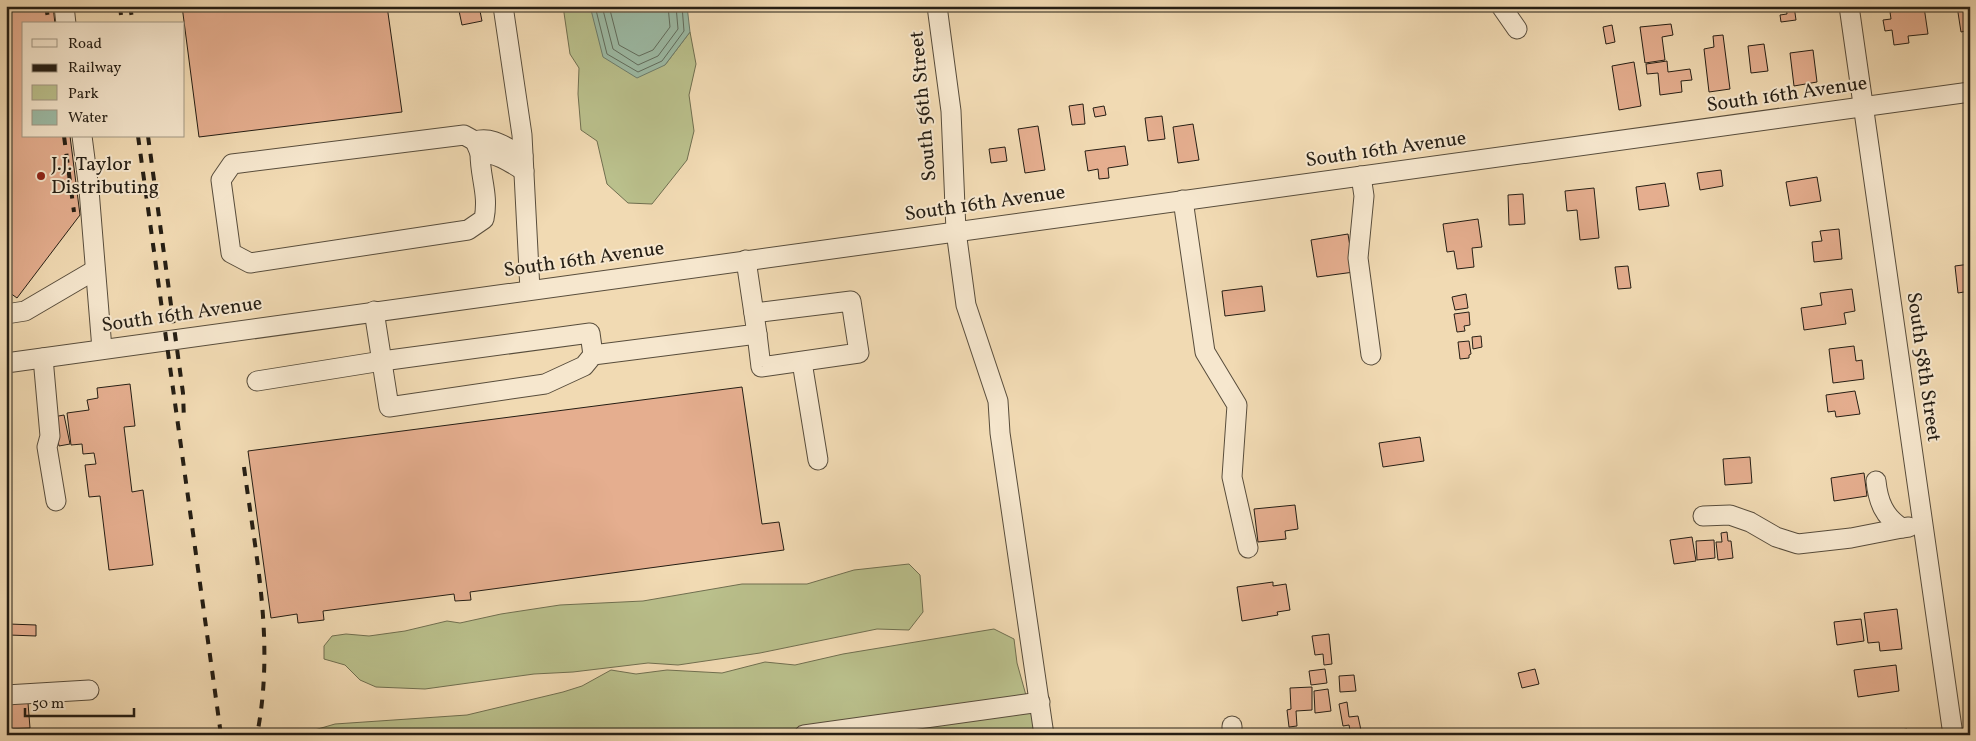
<svg xmlns="http://www.w3.org/2000/svg" width="1976" height="741" font-family="Vollkorn,serif">
<style>
.green{fill:#bac08c;stroke:#706f50}
.water{fill:#9cbba6;stroke:#6c7c6c}
.lines{fill:none;stroke-linecap:round;stroke-linejoin:round}
.shore{stroke:#606c5d;stroke-width:1}
.building{fill:#e5ae8f;stroke:#251e14}
.minor-casing{stroke:#584d3c;stroke-width:21}
.minor{stroke:#f6e7ce;stroke-width:19}
.rail{stroke:#251e14;stroke-width:4;stroke-dasharray:9 9;stroke-linecap:butt}
.poi-dot{fill:#8f2418;stroke:#f6e7ce;stroke-width:2}
.labels{text-anchor:middle;dominant-baseline:central;stroke-width:4;stroke-linejoin:round;paint-order:stroke}
.street-label{font-size:20px;fill:#251e14;stroke:#f6e7ce}
.poi-label{font-size:20px;fill:#251e14;stroke:#f6e7ce;text-anchor:start}
</style>
<rect width="100%" height="100%" fill="#f1dab3"/>
<filter id="stains"><feTurbulence type="fractalNoise" baseFrequency=".004" numOctaves="4"/><feColorMatrix values="0 0 0 0 .2 0 0 0 0 .09 0 0 0 0 .02 0 0 0 .5 -.17"/></filter>
<radialGradient id="worn" r=".72"><stop offset=".6" stop-color="#630" stop-opacity="0"/><stop offset="1" stop-color="#630" stop-opacity=".3"/></radialGradient>
<g class="green">
<polygon points="563,6 590,6 594,18 665,65 690,32 696,64 689,95 694,131 687,160 652,204 628,203 607,184 597,141 581,130 578,94 579,68 570,54"/>
<polygon points="909,564 920,575 923,612 909,630 877,629 760,653 678,665 648,663 573,672 534,674 425,689 376,687 360,680 345,665 324,659 324,646 332,636 346,634 369,636 405,631 447,621 460,623 501,614 560,605 643,601 742,584 807,584 854,570"/>
<polygon points="994,629 1014,639 1017,663 1037,735 284,735 311,731 335,724 467,715 563,692 582,686 611,670 636,674 667,670 722,673 765,662 795,665 843,654"/>
</g>
<polygon class="water" points="590,6 687,6 690,32 665,65 637,78 603,57"/>
<g class="lines">
<g class="shore">
<polyline points="595,6 607,54 638,72 662,61 684,31 682,6"/>
<polyline points="602,6 613,49 638,65 658,56 678,29 676,6"/>
<polyline points="609,6 619,45 639,56 653,50 670,27 668,6"/>
</g>
</g>
<g class="building">
<polygon points="6,6 53,6 55,24 24,24 24,136 70,136 80,215 17,298 6,290"/>
<polygon points="182,6 387,6 402,112 199,137"/>
<polygon points="458,6 479,6 482,21 462,25"/>
<polygon points="1786,6 1794,6 1796,20 1781,22 1780,15 1787,14"/>
<polygon points="1957,6 1970,6 1970,30 1961,32"/>
<polygon points="1924,7 1928,34 1908,36 1909,43 1894,45 1892,30 1885,31 1883,20 1891,19 1890,12"/>
<polygon points="1671,24 1673,35 1662,37 1665,60 1645,63 1640,27"/>
<polygon points="1612,25 1615,42 1606,44 1603,27"/>
<polygon points="1723,35 1730,89 1709,92 1704,49 1714,47 1713,36"/>
<polygon points="1764,44 1768,71 1751,73 1748,46"/>
<polygon points="1813,50 1817,82 1794,86 1790,53"/>
<polygon points="1667,61 1668,72 1690,69 1692,80 1681,81 1682,92 1660,95 1658,73 1647,74 1646,64"/>
<polygon points="1634,62 1641,106 1619,110 1612,66"/>
<polygon points="1083,104 1085,124 1072,125 1069,106"/>
<polygon points="1104,106 1106,115 1095,117 1093,108"/>
<polygon points="1162,116 1165,139 1148,141 1145,118"/>
<polygon points="1193,124 1199,160 1178,163 1173,127"/>
<polygon points="1038,126 1045,170 1025,173 1018,129"/>
<polygon points="1125,146 1128,165 1108,168 1109,178 1099,179 1098,169 1088,171 1085,151"/>
<polygon points="1005,147 1007,161 991,163 989,149"/>
<polygon points="1721,170 1723,186 1700,190 1697,173"/>
<polygon points="1817,177 1821,201 1790,206 1786,182"/>
<polygon points="1665,183 1669,206 1639,210 1636,187"/>
<polygon points="1594,188 1599,238 1580,240 1577,210 1567,211 1565,191"/>
<polygon points="1523,194 1525,224 1509,225 1508,195"/>
<polygon points="1478,219 1482,247 1472,248 1474,267 1457,269 1454,251 1447,252 1443,224"/>
<polygon points="1839,229 1842,259 1814,262 1812,242 1822,241 1820,231"/>
<polygon points="1348,234 1354,272 1317,277 1311,240"/>
<polygon points="1970,264 1970,291 1958,293 1955,266"/>
<polygon points="1628,266 1631,288 1618,289 1615,267"/>
<polygon points="1262,286 1265,311 1225,316 1222,291"/>
<polygon points="1852,289 1855,311 1844,313 1846,324 1804,330 1801,308 1822,305 1820,293"/>
<polygon points="1466,294 1468,308 1455,310 1452,297"/>
<polygon points="1469,312 1470,325 1464,326 1465,331 1457,332 1454,314"/>
<polygon points="1481,336 1482,347 1473,349 1472,337"/>
<polygon points="1469,341 1471,354 1469,355 1469,358 1460,359 1458,342"/>
<polygon points="1854,346 1856,361 1862,360 1864,379 1833,383 1829,349"/>
<polygon points="130,384 135,426 124,427 132,492 143,490 153,565 109,570 100,496 89,497 85,465 96,464 94,453 83,454 82,444 71,445 67,413 89,410 87,400 98,398 97,388"/>
<polygon points="742,387 762,524 779,522 784,550 470,592 471,600 455,601 454,594 323,611 324,620 298,623 297,614 271,618 248,451"/>
<polygon points="1855,391 1860,414 1836,417 1835,411 1828,412 1826,395"/>
<polygon points="64,415 70,444 59,446 53,417"/>
<polygon points="1420,437 1424,461 1383,467 1379,443"/>
<polygon points="1750,457 1752,483 1725,485 1723,459"/>
<polygon points="1864,473 1867,496 1834,501 1831,478"/>
<polygon points="1295,505 1298,529 1285,531 1286,539 1258,542 1254,509"/>
<polygon points="1727,532 1728,541 1731,541 1733,558 1718,560 1716,542 1722,542 1721,533"/>
<polygon points="1692,537 1696,561 1674,564 1670,540"/>
<polygon points="1714,540 1715,558 1697,560 1696,541"/>
<polygon points="6,543 10,584 6,584"/>
<polygon points="1273,582 1273,586 1286,584 1290,610 1277,612 1278,615 1242,621 1237,587"/>
<polygon points="1897,609 1902,649 1880,651 1879,642 1868,643 1864,613"/>
<polygon points="1861,619 1864,641 1837,645 1834,622"/>
<polygon points="9,624 36,625 36,636 9,635"/>
<polygon points="1329,634 1332,664 1324,665 1323,654 1315,655 1312,636"/>
<polygon points="1896,665 1899,691 1858,697 1854,670"/>
<polygon points="1325,669 1327,683 1311,685 1309,671"/>
<polygon points="1535,669 1539,684 1522,688 1518,673"/>
<polygon points="1354,675 1356,691 1340,692 1339,676"/>
<polygon points="1312,687 1312,710 1296,711 1297,726 1289,727 1287,710 1291,709 1290,688"/>
<polygon points="1328,689 1331,711 1315,713 1314,691"/>
<polygon points="1347,702 1349,717 1358,716 1362,735 1351,735 1349,725 1343,726 1339,704"/>
<polygon points="28,703 30,728 6,729 6,704"/>
<polygon points="1907,729 1907,735 1867,735"/>
</g>
<g class="lines">
<g class="minor-casing">
<g id="minor">
<polyline points="64,6 66,24"/>
<polyline points="503,6 522,135 530,290"/>
<polyline points="937,6 951,111 956,231 966,305 998,401 1000,433 1044,735"/>
<polyline points="1501,6 1517,29"/>
<polyline points="1849,6 1953,735"/>
<polyline points="82,136 89,190 102,349"/>
<path d="M475,141L464,135L232,164L221,180L231,253L250,263L468,230L484,219C489,194 480,178 480,153"/>
<path d="M523,156C506,148 494,136 475,141L480,153C497,153 510,162 524,171"/>
<polyline points="1361,176 1364,196 1358,258 1371,355"/>
<polyline points="1183,200 1205,352 1237,405 1232,477 1248,548"/>
<polyline points="374,311 389,407 545,384 584,366 593,355 757,334 746,260"/>
<polyline points="754,313 851,301 859,353 761,367 757,334"/>
<polyline points="6,314 25,311 95,270"/>
<polyline points="43,358 50,436 47,447 56,501"/>
<polyline points="802,362 818,460"/>
<polyline points="6,363 1970,92"/>
<polyline points="257,381 382,361 590,333 593,355"/>
<path d="M1876,481C1878,501 1884,517 1902,528L1909,527"/>
<polyline points="1703,516 1730,515 1750,522 1776,537 1798,544 1851,538 1902,528"/>
<polyline points="6,695 89,690"/>
<polyline points="1232,726 1232,735"/>
<polyline points="804,735 1040,702"/>
</g>
</g>
<use href="#minor" class="minor"/>
<g class="rail">
<polyline points="46,6 49,24"/>
<polyline points="120,6 122,24"/>
<polyline points="130,6 133,24"/>
<polyline points="64,136 74,212"/>
<polyline points="138,136 221,735"/>
<polyline points="148,136 183,393 184,420"/>
<path d="M244,467C256,558 275,643 257,735"/>
</g>
</g>
<circle class="poi-dot" cx="41" cy="176" r="5"/>
<g class="labels">
<g class="street-label">
<text transform="translate(1787 95) rotate(-8)">South 16th Avenue</text>
<text transform="translate(924 106) rotate(-95)">South 56th Street</text>
<text transform="translate(1386 150) rotate(-8)">South 16th Avenue</text>
<text transform="translate(985 204) rotate(-8)">South 16th Avenue</text>
<text transform="translate(584 260) rotate(-8)">South 16th Avenue</text>
<text transform="translate(182 315) rotate(-8)">South 16th Avenue</text>
<text transform="translate(1923 367) rotate(82)">South 58th Street</text>
</g>
<g class="poi-label">
<text x="51" y="165">J.J. Taylor<tspan x="51" dy="23">Distributing</tspan></text>
</g>
</g>
<rect width="1976" height="741" fill="none" stroke="#f1dab3" stroke-width="25"/>
<rect x="8" y="8" width="1961" height="726" fill="none" stroke="#251e14" stroke-width="2.5"/>
<rect x="12" y="12" width="1951" height="716" fill="none" stroke="#251e14"/>
<rect x="22" y="22" width="162" height="115" fill="#f6e7ce" stroke="#a29784"/>
<rect x="32" y="39" width="25" height="8" fill="#f6e7ce" stroke="#a29784"/>
<text x="68" y="48" font-size="15" fill="#251e14">Road</text>
<rect x="32" y="64" width="25" height="8" fill="#251e14" stroke="#a29784"/>
<text x="68" y="72" font-size="15" fill="#251e14">Railway</text>
<rect x="32" y="85" width="25" height="15" fill="#bac08c" stroke="#a29784"/>
<text x="68" y="98" font-size="15" fill="#251e14">Park</text>
<rect x="32" y="110" width="25" height="15" fill="#9cbba6" stroke="#a29784"/>
<text x="68" y="122" font-size="15" fill="#251e14">Water</text>
<path d="M25 708v8h109v-8" fill="none" stroke="#251e14" stroke-width="2.5"/>
<text x="32" y="708" font-size="15" fill="#251e14" stroke="#f6e7ce" stroke-width="4" paint-order="stroke">50 m</text>
<rect width="100%" height="100%" filter="url(#stains)"/>
<rect width="100%" height="100%" fill="url(#worn)"/>
</svg>
